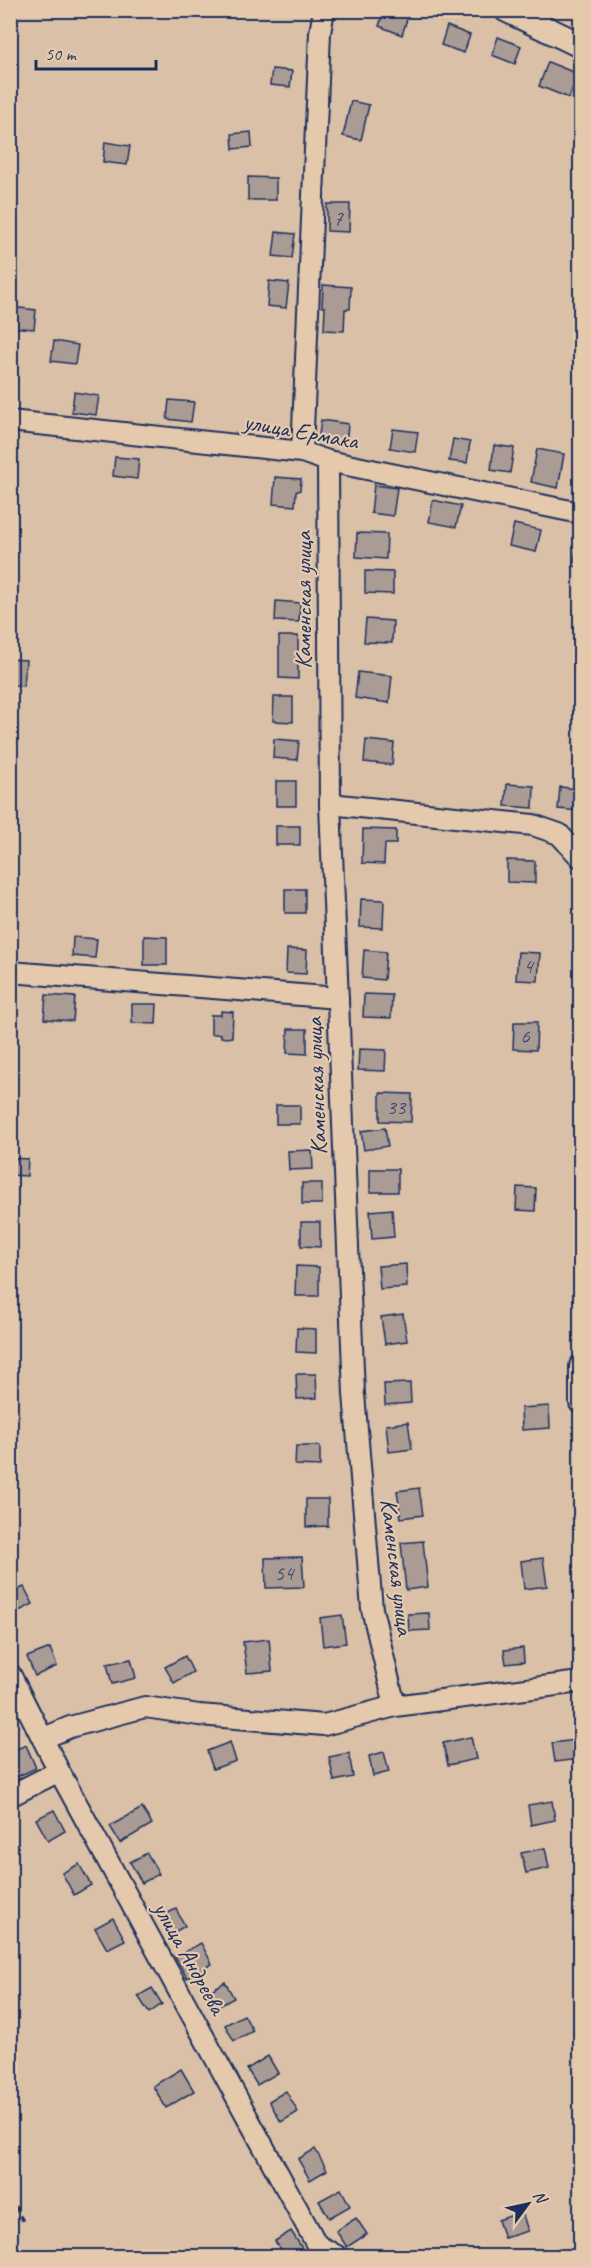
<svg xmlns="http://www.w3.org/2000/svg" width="591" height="2267" font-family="Caveat,sans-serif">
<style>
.building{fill:#aa9b95;stroke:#1b2f5e;stroke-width:1.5}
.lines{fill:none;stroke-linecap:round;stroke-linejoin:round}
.minor-casing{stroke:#1b2f5e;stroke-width:24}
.major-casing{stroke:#1b2f5e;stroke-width:28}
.path{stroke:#1b2f5e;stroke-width:3;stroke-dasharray:6 4.5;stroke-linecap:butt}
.minor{stroke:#e5c9ac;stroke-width:20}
.major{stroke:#e5c9ac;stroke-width:24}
.labels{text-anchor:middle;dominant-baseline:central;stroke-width:4.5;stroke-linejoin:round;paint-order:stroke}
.number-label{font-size:21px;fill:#3f4a6c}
.street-label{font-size:24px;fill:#1b2f5e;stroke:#e5c9ac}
</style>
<rect width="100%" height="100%" fill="#d9c0a7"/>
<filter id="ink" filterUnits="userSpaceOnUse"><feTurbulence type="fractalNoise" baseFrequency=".0167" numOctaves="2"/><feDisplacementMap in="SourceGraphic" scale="12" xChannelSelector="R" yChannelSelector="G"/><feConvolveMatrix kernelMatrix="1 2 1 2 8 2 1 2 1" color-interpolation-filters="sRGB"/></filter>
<g filter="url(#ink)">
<g class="building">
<polygon points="384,10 393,10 408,16 402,35 379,26"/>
<polygon points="447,26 470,35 464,53 441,45"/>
<polygon points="498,37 521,46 515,64 492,55"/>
<polygon points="548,62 578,74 569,98 539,86"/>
<polygon points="272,69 292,71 290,87 270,85"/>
<polygon points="351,101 369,105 361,140 343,136"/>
<polygon points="251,132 252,147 233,149 232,134"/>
<polygon points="105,142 130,146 127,165 103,162"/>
<polygon points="248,177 276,178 276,200 248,200"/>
<polygon points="327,204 350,204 349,232 327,231"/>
<polygon points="276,232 295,234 292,258 273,256"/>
<polygon points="269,281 289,283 286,308 267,306"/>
<polygon points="323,285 351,287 350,309 345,309 344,331 324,330 325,307 322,307"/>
<polygon points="12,307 36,310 34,329 10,327"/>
<polygon points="54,341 78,345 75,364 51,361"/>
<polygon points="74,392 99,396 96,415 72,412"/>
<polygon points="169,400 194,402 191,422 167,419"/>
<polygon points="321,420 348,424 346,446 318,442"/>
<polygon points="393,429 418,432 415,452 390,448"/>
<polygon points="453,439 470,442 467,463 449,461"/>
<polygon points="494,445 514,448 510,473 491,470"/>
<polygon points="537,449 564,454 558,488 531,482"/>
<polygon points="115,457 139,459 137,479 113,476"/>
<polygon points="275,477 301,479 300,490 296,492 295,506 273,504"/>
<polygon points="374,485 397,488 393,516 371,513"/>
<polygon points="433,500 461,506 456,527 429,522"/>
<polygon points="514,524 541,530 536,552 509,546"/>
<polygon points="357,533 387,534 386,559 356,557"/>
<polygon points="578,539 580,539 580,567 573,566"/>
<polygon points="365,571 393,572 393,594 365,593"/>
<polygon points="276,601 300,603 299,622 275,621"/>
<polygon points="366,619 393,621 392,643 364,642"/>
<polygon points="279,636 298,636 298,679 279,678"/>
<polygon points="10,659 26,660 24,686 10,685"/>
<polygon points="358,672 392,676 389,703 355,698"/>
<polygon points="274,697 293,697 293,722 273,721"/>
<polygon points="274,739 299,741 297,760 273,758"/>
<polygon points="366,740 394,743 392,765 364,762"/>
<rect x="276" y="781" width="20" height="25"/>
<polygon points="507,784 534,786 533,808 505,806"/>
<polygon points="560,787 580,789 580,811 558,809"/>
<rect x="276" y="826" width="24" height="19"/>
<polygon points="363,829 396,830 396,844 385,844 384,864 362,863"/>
<polygon points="507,860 535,861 535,883 507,882"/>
<rect x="285" y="889" width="20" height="24"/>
<polygon points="361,899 384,900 383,928 360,927"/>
<polygon points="144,936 167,937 167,965 144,965"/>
<polygon points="73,937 97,939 95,958 72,956"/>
<polygon points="287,949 307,950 306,974 286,973"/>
<polygon points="364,950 386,952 384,980 362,978"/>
<polygon points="518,952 540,953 538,981 516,980"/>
<polygon points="364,994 392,995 391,1018 363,1017"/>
<polygon points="46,995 75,997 73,1021 44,1019"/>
<polygon points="132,1004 157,1004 156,1024 132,1023"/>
<polygon points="221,1011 233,1012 232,1037 226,1038 221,1037 221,1034 211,1034 211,1015 221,1015"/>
<polygon points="514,1022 537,1022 536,1050 513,1049"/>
<polygon points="288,1029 307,1029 307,1054 287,1053"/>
<polygon points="359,1049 386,1050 385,1071 358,1070"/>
<polygon points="380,1093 412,1094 411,1122 380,1121"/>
<rect x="276" y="1105" width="24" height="19"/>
<polygon points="385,1128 388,1146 364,1150 361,1131"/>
<polygon points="312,1150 313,1169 289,1170 288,1151"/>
<polygon points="10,1158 28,1159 27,1176 10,1175"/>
<rect x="370" y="1169" width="28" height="23"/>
<rect x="302" y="1183" width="20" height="21"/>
<polygon points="517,1187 536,1188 535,1211 516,1210"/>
<polygon points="392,1209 394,1237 372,1239 370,1211"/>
<polygon points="301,1222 320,1222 320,1247 301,1246"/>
<polygon points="406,1264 407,1287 380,1289 378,1266"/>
<polygon points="296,1266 319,1267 319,1296 295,1296"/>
<polygon points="403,1314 407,1341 385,1344 381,1317"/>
<polygon points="297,1328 316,1329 316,1353 296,1352"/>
<polygon points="296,1374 316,1374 317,1398 297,1399"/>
<polygon points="410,1383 411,1403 385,1405 384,1384"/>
<polygon points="549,1406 550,1428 522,1430 521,1408"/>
<polygon points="408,1422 412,1449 389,1452 386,1425"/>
<polygon points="296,1446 320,1446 320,1466 295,1465"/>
<polygon points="419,1488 423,1515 401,1518 397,1491"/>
<polygon points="306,1499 328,1499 328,1526 306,1527"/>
<polygon points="423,1541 428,1587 406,1590 401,1543"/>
<polygon points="302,1557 304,1587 266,1588 265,1558"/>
<polygon points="543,1558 547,1586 524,1589 521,1561"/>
<polygon points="24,1587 33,1604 11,1615 10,1593"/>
<polygon points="429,1613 430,1630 409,1631 408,1614"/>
<polygon points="342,1615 346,1643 323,1646 320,1618"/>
<polygon points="269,1639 272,1671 247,1673 243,1642"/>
<polygon points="50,1648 57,1666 35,1676 27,1657"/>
<polygon points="523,1648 524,1662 506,1664 504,1650"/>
<polygon points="185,1656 193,1672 174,1683 165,1667"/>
<polygon points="131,1659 136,1678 112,1684 107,1664"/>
<polygon points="471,1737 476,1759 448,1765 443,1743"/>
<polygon points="576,1740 579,1759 555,1762 552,1743"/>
<polygon points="230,1742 236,1761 213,1769 207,1751"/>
<polygon points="26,1745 36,1768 10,1780 10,1752"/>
<polygon points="384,1752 389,1772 373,1776 369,1756"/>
<polygon points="349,1753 353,1777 334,1781 329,1757"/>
<polygon points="552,1801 555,1820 531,1825 528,1805"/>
<polygon points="142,1808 152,1824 120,1843 110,1826"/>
<polygon points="54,1810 65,1831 48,1841 36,1819"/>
<polygon points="545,1848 549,1868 526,1873 521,1853"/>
<polygon points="147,1853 159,1874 142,1883 130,1862"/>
<polygon points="79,1864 91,1885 74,1895 62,1873"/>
<polygon points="176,1909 185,1926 171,1934 162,1916"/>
<polygon points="113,1918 125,1940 107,1949 95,1928"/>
<polygon points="201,1943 212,1964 187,1978 175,1957"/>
<polygon points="225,1982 234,1998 214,2009 206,1993"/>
<polygon points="152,1988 162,2004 149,2013 138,1996"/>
<polygon points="244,2015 253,2031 234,2041 225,2025"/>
<polygon points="268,2056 278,2073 257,2085 247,2069"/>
<polygon points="181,2069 194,2091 166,2108 153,2086"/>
<polygon points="286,2091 298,2112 281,2122 269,2101"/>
<polygon points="315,2149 327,2170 310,2180 298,2159"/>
<polygon points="341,2189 350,2206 329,2218 319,2201"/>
<polygon points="522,2212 528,2231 504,2238 498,2220"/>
<polygon points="356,2218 367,2234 347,2247 336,2231"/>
<polygon points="291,2231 304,2251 296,2256 284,2256 275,2241"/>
</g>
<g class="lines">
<g class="minor-casing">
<g id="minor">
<polyline points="10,421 302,452 328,461 580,513"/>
<polyline points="302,452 320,33 324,10"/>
<polyline points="328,461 330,804 354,1394 372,1609 395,1706"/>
<polyline points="330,804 533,825 559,834 580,857"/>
<polyline points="10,972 338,998"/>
<polyline points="580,1366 580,1403"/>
<polyline points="10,1674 59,1771 317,2245 337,2256"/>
<polyline points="44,1738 70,1727 145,1707 199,1715 324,1725 395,1706 580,1682"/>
<polyline points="10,1796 59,1771"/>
</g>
</g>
<g class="major-casing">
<polyline id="major" points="507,10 580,45"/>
</g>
<polyline class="path" points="10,2197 24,2223"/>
<use href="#minor" class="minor"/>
<use href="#major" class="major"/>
</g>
</g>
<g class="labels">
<g class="number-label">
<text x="338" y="218">7</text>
<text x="528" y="966">4</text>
<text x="525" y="1036">6</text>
<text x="396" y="1107">33</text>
<text x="284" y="1573">54</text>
</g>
<g class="street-label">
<text transform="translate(301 431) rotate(10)">улица Ермака</text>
<text transform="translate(303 600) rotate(-90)">Каменская улица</text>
<text transform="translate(316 1086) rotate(-92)">Каменская улица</text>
<text transform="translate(397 1567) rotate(83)">Каменская улица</text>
<text transform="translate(190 1958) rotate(61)">улица Андреева</text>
</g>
</g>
<rect width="591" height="2267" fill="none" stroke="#e5c9ac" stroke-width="36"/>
<rect x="18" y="18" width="555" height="2231" fill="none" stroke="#1b2f5e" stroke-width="2" filter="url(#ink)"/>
<g transform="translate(528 2204) rotate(57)" stroke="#e5c9ac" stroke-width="4.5" paint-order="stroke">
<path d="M0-4.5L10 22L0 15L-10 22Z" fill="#1b2f5e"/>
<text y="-9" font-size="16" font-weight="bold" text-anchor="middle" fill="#1b2f5e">N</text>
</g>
<path d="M36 60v9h120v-9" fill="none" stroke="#1b2f5e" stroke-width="3"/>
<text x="45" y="60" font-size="18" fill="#1b2f5e" stroke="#e5c9ac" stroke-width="4.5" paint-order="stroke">50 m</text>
</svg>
